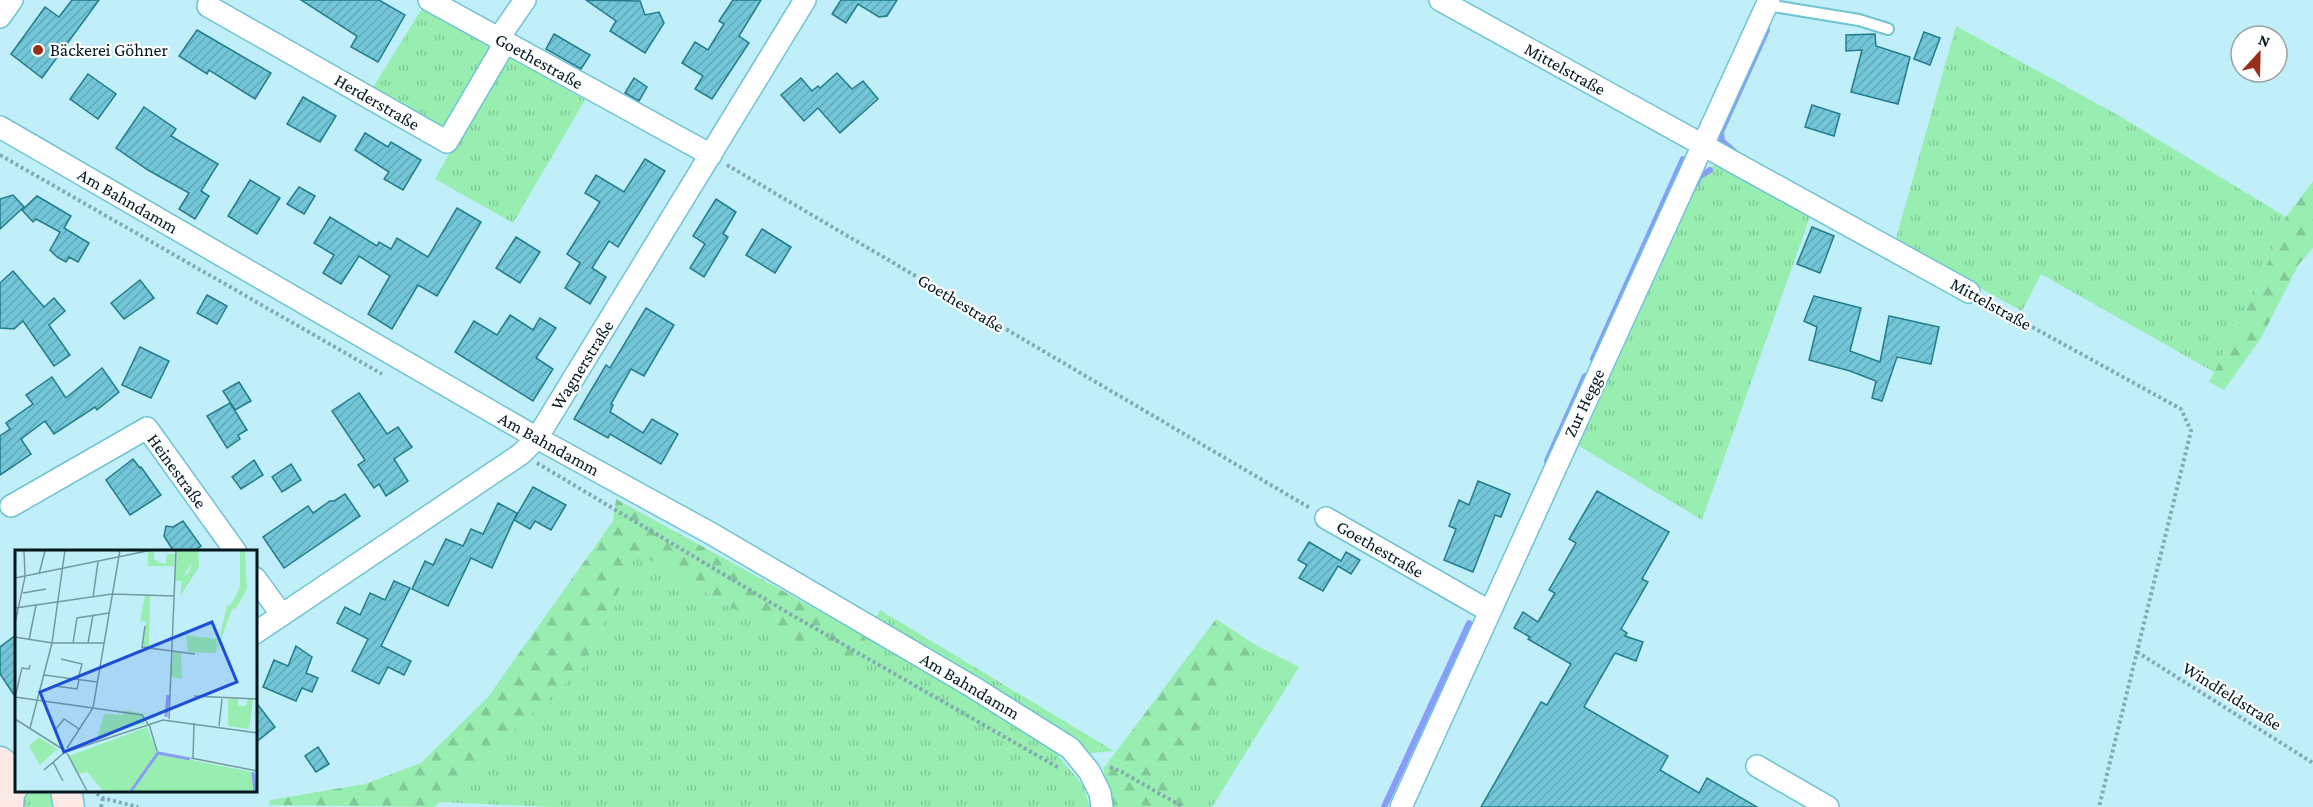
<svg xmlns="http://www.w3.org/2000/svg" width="2313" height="807" font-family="'Crimson Pro',serif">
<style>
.grass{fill:url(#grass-tufts)}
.forest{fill:url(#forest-firs)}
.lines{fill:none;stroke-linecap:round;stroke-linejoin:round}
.stream{stroke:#889df7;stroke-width:6}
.building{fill:url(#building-hatch);stroke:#227c8c;stroke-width:1.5}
.lane-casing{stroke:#70c3d4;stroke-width:14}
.street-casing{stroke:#70c3d4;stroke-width:24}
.secondary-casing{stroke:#70c3d4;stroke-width:33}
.path{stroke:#83aab3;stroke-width:4;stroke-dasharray:3 3;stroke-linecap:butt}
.lane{stroke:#fff;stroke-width:10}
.street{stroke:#fff;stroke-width:21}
.secondary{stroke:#fbe9e6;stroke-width:30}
.poi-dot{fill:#972e1b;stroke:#fff;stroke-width:2}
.labels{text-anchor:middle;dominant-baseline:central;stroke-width:4.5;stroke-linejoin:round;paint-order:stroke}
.poi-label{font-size:18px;fill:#00181d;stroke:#fff;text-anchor:start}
.street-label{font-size:18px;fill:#00181d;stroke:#fff}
.inset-river{fill:none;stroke:#889df7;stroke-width:3}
.inset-road{fill:none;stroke:#7399a1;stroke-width:1.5}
.view{fill:#1d4ed8;fill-opacity:0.15;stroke:#1d4ed8;stroke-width:3}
.inset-edge{fill:none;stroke:#00181d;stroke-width:3}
</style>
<defs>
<pattern id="grass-tufts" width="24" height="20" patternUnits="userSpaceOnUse" patternTransform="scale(1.5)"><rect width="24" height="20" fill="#98edb0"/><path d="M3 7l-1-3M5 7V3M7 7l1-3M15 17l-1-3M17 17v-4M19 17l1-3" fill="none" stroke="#81ca97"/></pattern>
<pattern id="forest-firs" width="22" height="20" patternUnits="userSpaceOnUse" patternTransform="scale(1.5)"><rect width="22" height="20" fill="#98edb0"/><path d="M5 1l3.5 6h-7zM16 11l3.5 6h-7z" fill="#81ca97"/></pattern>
<pattern id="building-hatch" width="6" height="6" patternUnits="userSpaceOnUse" patternTransform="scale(1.5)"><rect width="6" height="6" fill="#73c6d7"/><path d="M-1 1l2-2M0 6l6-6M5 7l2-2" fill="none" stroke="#62a9b8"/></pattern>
</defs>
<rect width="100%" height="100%" fill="#c0eff9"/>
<g class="grass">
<polygon points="423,7 585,100 513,223 435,179 456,141 370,92"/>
<polygon points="1956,26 2116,114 2286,217 2257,290 2214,372 2041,274 2022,311 1895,242"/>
<polygon points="1716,163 1811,214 1702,520 1579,446 1701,178"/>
<polygon points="637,552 770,630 851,663 880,610 1114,751 1058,756 1083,785 1090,807 552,807 439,802 510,733 583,668"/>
<polygon points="1257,646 1299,667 1212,807 1162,779"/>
<polygon points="57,790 61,807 15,807 19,791"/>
</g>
<g class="forest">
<polygon points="2313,181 2313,248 2299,264 2261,338 2224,390 2209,382 2257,290 2286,217"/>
<polygon points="616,499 867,637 851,664 770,630 637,552 583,668 510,733 434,807 269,805 270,800 365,784 421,763 488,697 613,521"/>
<polygon points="1216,619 1257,646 1162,779 1212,807 1112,807 1103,769"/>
</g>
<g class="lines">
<g class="stream">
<polyline points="1736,153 1722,141 1721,132 1767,30"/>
<polyline points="1696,184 1699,177 1710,170"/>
<polyline points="1593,359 1683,159"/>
<polyline points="1547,461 1585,376"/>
<polyline points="1384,807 1469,623"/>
</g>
</g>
<g class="building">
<polygon points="72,0 99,0 42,78 11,54 45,7 59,17"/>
<polygon points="301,0 379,0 405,15 378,62 351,47 357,36"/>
<polygon points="586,0 640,1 645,15 659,12 664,23 645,53 610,31 616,21"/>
<polygon points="733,0 761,0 739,36 749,43 712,99 695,89 703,76 682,63 695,42 708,50 724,24 719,21"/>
<polygon points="841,0 897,0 887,16 879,17 858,4 846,23 832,14"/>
<polygon points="197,30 271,73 255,99 209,70 207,74 179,56"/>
<polygon points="1924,32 1940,38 1930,65 1914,59"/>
<polygon points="554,34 590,55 581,69 546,49"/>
<polygon points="1875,34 1876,46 1910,57 1898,104 1851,92 1862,50 1846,51 1846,35"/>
<polygon points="837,73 852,89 863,81 878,99 840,133 818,108 804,121 781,95 801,78 812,91 818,86 820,88"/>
<polygon points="88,74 116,94 98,119 70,99"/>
<polygon points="634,78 647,87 639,101 625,93"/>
<polygon points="303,97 336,116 320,142 287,124"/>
<polygon points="1812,105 1840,114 1834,136 1805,127"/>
<polygon points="144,107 176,129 171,136 218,164 201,191 209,196 195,219 179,209 189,193 148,170 116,148"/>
<polygon points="365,133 388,147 391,142 421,160 403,190 384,179 389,172 355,150"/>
<polygon points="645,159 665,171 618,247 609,241 592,268 606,277 590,304 565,288 580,263 567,254 600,202 585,193 596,175 624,192"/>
<polygon points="250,180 280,198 257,234 228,216"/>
<polygon points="299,187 315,196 304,214 287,204"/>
<polygon points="13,195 24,207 0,229 0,199"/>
<polygon points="37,196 71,216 64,228 89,243 78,262 69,257 66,262 57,257 50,250 60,232 36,219 33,222 22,210"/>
<polygon points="716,199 736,212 723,234 728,237 704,277 690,268 705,244 693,236"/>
<polygon points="457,208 481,222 437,296 418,285 392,329 368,314 390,276 359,256 341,284 323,273 334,255 314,243 330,217 377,246 379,242 391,249 397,238 428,257"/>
<polygon points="1812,227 1834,236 1820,273 1797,264"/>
<polygon points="762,229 791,247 775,273 746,255"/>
<polygon points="516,237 540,252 520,283 496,268"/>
<polygon points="13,271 44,307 54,298 65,311 49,325 70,355 54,366 23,321 14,329 0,328 0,283"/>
<polygon points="140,280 154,298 124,319 111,303"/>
<polygon points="207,295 227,306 217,324 197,313"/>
<polygon points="1814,296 1861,308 1850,351 1880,362 1889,316 1939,327 1931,364 1897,357 1882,401 1872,398 1876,381 1850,371 1809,360 1817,327 1804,321"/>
<polygon points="646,308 674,325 644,376 631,369 611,404 613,405 610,412 643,433 652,419 678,434 661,464 610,434 608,438 574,419 606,365 610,368"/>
<polygon points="510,315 533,330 540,318 556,328 536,358 553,369 533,401 455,352 474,321 497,335"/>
<polygon points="140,347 169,361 151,398 122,385"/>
<polygon points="102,368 119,392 97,410 95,407 54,434 45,421 21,439 31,454 0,475 0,436 10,429 6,423 33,404 26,395 52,377 66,398"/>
<polygon points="239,382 251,401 235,410 223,391"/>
<polygon points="359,393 387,434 398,427 412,447 394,459 408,481 386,496 379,484 374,488 358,465 365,460 332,411"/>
<polygon points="230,403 247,430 238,435 240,439 227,448 207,416"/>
<polygon points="133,459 140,468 141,467 161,495 130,515 106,480"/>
<polygon points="254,460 263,475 241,489 232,477"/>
<polygon points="291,464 301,480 282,492 272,477"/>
<polygon points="1478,481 1510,494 1501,517 1495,515 1473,572 1444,560 1456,529 1449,526 1459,500 1469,505"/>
<polygon points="533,487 566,505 551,530 535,521 530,529 514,520"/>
<polygon points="1597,491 1669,532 1642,579 1648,582 1621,629 1627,633 1625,636 1643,642 1636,661 1615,653 1584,707 1668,756 1660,770 1699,793 1707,778 1757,807 1481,807 1541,702 1547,705 1571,664 1528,639 1530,637 1514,628 1523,612 1538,622 1555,593 1549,590 1576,543 1569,539"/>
<polygon points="345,494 360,516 284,568 263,537 308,506 313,513 330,501 334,501"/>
<polygon points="498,503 517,513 492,568 471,558 448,606 412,589 425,561 433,565 446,539 463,546 471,529 483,534"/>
<polygon points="183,521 201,546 192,552 174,552 164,536 166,526 173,527"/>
<polygon points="1309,542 1341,561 1346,552 1360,560 1351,574 1338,566 1323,591 1299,578 1307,565 1298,560"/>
<polygon points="394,581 410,588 381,646 411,661 404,675 388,667 379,684 352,671 368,639 337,623 345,607 360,615 370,593 385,600"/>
<polygon points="16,635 16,698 0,674 0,647"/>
<polygon points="296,646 312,657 306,673 318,678 312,692 302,688 296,701 263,687 274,660 288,666"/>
<polygon points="255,701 275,727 255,743"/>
<polygon points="318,747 329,764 316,772 305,756"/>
</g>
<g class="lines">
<g class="lane-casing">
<polyline id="lane" points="1767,5 1859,20 1888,29"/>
</g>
<g class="street-casing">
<g id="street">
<polyline points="429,0 711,155"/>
<polyline points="1440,0 1969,292"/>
<polyline points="208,6 447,142 505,43"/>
<polyline points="0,17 12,0"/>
<polyline points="498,39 525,0"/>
<polyline points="0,127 537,438 712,534 973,687 1070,748 1089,771 1100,793 1102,807"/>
<polyline points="11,506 147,428 236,552"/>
<polyline points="1326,518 1489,611"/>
<polyline points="255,578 282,615"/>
<polyline points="255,633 521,454 537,438 805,0"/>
<polyline points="1757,766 1828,807"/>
<polyline points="1401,807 1769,0"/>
</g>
</g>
<g class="secondary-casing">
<g id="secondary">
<polyline points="0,762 16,777"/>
<polyline points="66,790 69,807"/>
<polyline points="8,807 9,793 16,782"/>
</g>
</g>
<g class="path">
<polyline points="0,155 382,374"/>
<polyline points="727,165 1310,508"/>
<polyline points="1985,301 2181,409 2191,431 2099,807"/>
<polyline points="537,463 790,614 1059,768"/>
<polyline points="2137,652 2313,763"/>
<polyline points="1110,767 1122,772 1183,807"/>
<polyline points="92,790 103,798 138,807"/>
<polyline points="101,807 103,798"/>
</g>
<use href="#lane" class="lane"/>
<use href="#street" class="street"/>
<use href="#secondary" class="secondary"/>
</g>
<circle class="poi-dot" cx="38" cy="50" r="6"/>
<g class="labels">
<g class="poi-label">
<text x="50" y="50">Bäckerei Göhner</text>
</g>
<g class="street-label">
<text transform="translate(539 61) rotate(29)">Goethestraße</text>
<text transform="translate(1565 69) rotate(29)">Mittelstraße</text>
<text transform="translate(377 102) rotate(30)">Herderstraße</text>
<text transform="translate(128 201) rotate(30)">Am Bahndamm</text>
<text transform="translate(961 303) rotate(31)">Goethestraße</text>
<text transform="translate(1991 304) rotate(29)">Mittelstraße</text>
<text transform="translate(582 365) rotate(-58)">Wagnerstraße</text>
<text transform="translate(1584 403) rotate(-65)">Zur Hegge</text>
<text transform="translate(549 444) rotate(29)">Am Bahndamm</text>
<text transform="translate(177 471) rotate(54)">Heinestraße</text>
<text transform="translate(1380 549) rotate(30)">Goethestraße</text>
<text transform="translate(970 686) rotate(31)">Am Bahndamm</text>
<text transform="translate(2232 696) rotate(32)">Windfeldstraße</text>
</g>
</g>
<g transform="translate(15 550)">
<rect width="242" height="242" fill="#c0eff9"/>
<path d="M139,0V9L143,12L151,14L152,4H160L159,16H133V2ZM162,0H183L184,13L177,12L166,31H160ZM130,46H135L134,98L127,96L131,72L125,71ZM171,85L202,89L201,103L173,102ZM158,102L166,103L167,129L156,127ZM223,148V155L231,156L233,149H238L234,179L213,176V149ZM109,160L131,164L127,166L130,173L82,188L89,164L108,165ZM132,177L142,203L241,223V241H88L72,222L63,224L54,206ZM24,187L42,199L25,215L14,196Z" fill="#98edb0"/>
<path d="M225,0H230L232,39L221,58L217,59L201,103L212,55L215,56L225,37ZM177,12L184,13L183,19L165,46L167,27L174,23Z" fill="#98edb0"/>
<path class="inset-river" d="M151,167L153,145M238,222L240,241M116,241L143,203L175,209"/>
<path class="inset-road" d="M24,24L30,1M0,28L137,0M8,43L31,39M78,47L83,12M0,58L97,44L159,46M0,73L10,27L9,0M130,76L127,97L180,104M0,87L37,93H89M14,90L21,55M58,93L62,68L94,63M73,93L78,65M46,109L67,114L63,129M29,125L82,132M40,136L62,139L64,130M179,146L242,149M0,147L127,165L133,174M0,147L7,118L14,119L15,115M0,169L49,200M154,169L161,0M134,174L142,201M204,176L207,149M15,178L37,93L50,0M41,179L49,169L64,179M52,198L78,158L105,0M54,201L148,170L242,183M52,203L72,241M176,208L242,221M178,208L179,173M38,212L48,231M29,220L50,202"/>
<path class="view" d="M197,72L222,132L49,202L25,142Z"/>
<rect width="242" height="242" class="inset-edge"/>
</g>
<g transform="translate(2259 54) rotate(22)"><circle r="28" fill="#ffffff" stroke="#99a3a5" stroke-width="1.5"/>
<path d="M0-4.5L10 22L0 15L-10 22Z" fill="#972e1b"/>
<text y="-9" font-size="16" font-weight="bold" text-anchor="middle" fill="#00181d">N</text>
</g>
</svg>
